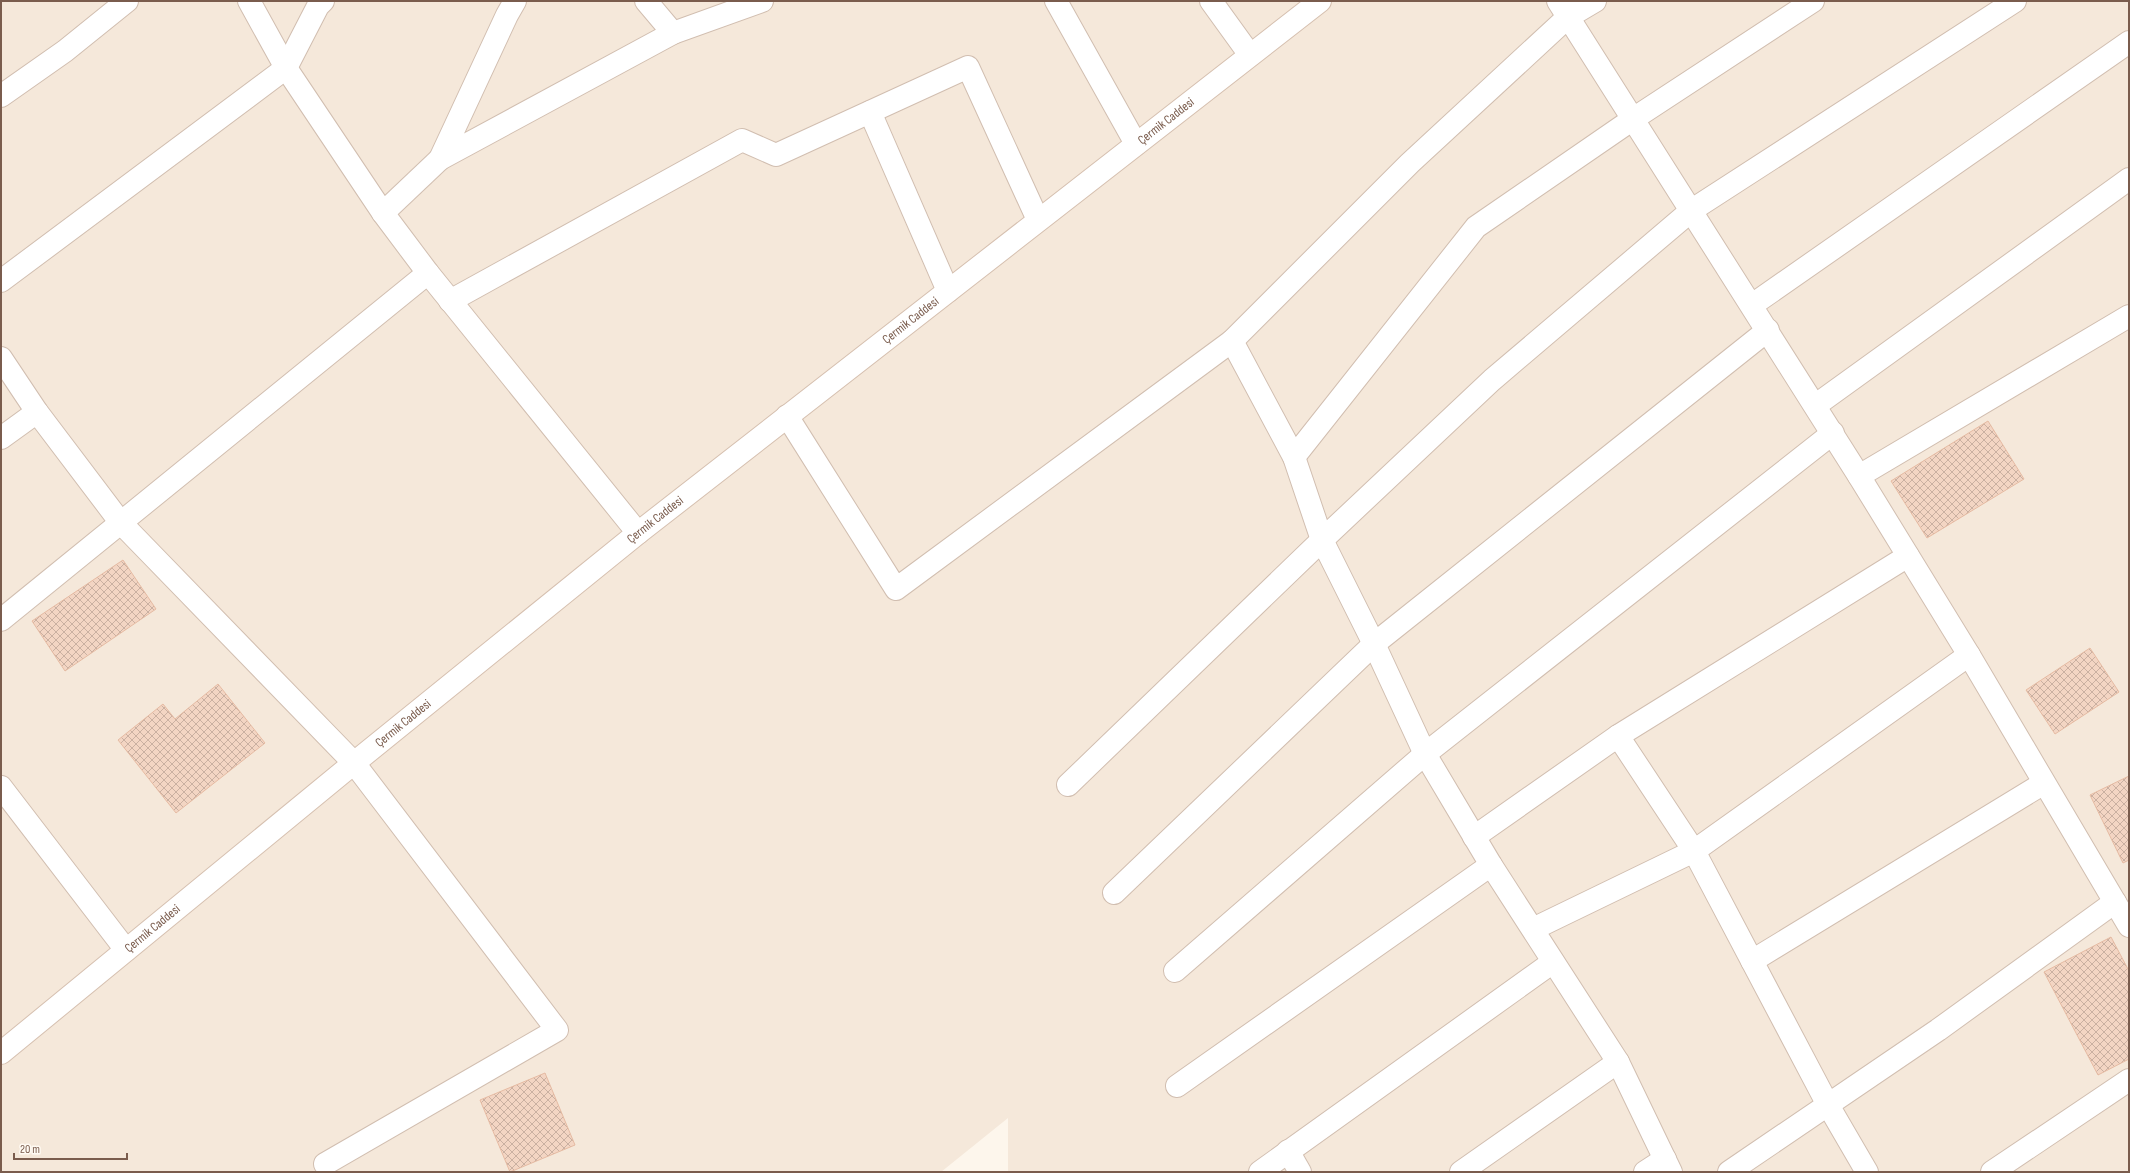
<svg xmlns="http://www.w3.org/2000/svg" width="2130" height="1173" font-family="'Sofia Sans Condensed',sans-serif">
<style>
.residential{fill:#f5e8da}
.building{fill:url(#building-cross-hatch);stroke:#e6bba3}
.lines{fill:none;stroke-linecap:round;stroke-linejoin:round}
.street-casing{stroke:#d1beb0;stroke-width:24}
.secondary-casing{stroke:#d6c0b0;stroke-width:24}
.street{stroke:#fff;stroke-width:22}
.secondary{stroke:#fff;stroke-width:22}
.labels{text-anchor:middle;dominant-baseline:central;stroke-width:3;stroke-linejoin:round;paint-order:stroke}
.street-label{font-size:13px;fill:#7a5c4d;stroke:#fffaf3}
</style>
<defs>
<pattern id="building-cross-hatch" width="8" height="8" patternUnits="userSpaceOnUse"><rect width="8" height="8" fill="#f3d5c3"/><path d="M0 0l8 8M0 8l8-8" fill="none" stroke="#cab0a1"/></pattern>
</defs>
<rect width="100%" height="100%" fill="#fdf6ec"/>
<polygon class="residential" points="1,1 2129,1 2129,1172 1008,1172 1008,1118 941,1172 1,1172"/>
<g class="building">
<polygon points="1988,421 2024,479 1927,538 1891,481"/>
<polygon points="123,560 156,609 65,671 32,621"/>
<polygon points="2090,648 2119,692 2055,734 2026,690"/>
<polygon points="218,684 265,743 176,813 118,740 163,704 175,719"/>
<polygon points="2129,776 2129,860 2123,863 2090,795"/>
<polygon points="2111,937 2129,971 2129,1059 2098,1075 2044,972"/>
<polygon points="545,1073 575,1145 510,1172 480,1100"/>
</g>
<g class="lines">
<g class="street-casing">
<g id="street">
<polyline points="249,1 286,68"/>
<polyline points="515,1 507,15 440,159 673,33 646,1"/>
<polyline points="1056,1 1136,144"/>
<polyline points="1211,1 1250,55"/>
<polyline points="1558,1 1859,476 1969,655 2129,926"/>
<polyline points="673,33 762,1"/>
<polyline points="286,68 318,6 323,1"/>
<polyline points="1,96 65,51 127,1"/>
<polyline points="870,112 948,291"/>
<polyline points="383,213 440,159"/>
<polyline points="1,281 286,68 383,213 428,273 638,533"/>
<polyline points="450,301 742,140 776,155 968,67 1038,220"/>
<polyline points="1752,305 2129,42"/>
<polyline points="1232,341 1294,457 1322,540 1374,644 1425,754 1491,865 1618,1062 1671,1172"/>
<polyline points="1,358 37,412 121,523 354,763 557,1030 325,1164"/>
<polyline points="1816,405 2129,179"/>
<polyline points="787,416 896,589 1232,341 1410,163 1568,17 1595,1"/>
<polyline points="1,438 37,412"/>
<polyline points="1294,457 1476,227 1633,119 1813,1"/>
<polyline points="1859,476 2129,316"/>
<polyline points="1,620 428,273"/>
<polyline points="1618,736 1694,851 1828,1105 1867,1172"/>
<polyline points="1068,785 1322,540 1492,380 1692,210 2015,1"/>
<polyline points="1,787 126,950"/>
<polyline points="1474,837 1618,736 1908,556"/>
<polyline points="1114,893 1374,644 1768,330"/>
<polyline points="1533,929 1694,851 1969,655"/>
<polyline points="1752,961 2044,783"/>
<polyline points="1175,971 1425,754 1833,433"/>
<polyline points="1177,1086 1491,865"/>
<polyline points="1288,1151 1300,1172"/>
<polyline points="1260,1172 1553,962"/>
<polyline points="1461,1172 1618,1062"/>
<polyline points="1645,1172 1665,1159"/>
<polyline points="1729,1172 1938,1030 2115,902"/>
<polyline points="1992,1172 2129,1080"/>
</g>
</g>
<g class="secondary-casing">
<g id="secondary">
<path id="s1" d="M1,1053L354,763L638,533L1320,1"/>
</g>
</g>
<use href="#street" class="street"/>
<use href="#secondary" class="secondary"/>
</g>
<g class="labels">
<g class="street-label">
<text stroke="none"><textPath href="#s1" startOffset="1492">Çermik Caddesi</textPath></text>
<text stroke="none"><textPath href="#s1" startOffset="1168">Çermik Caddesi</textPath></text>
<text stroke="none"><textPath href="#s1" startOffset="844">Çermik Caddesi</textPath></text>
<text stroke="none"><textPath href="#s1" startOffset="520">Çermik Caddesi</textPath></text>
<text stroke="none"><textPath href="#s1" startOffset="196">Çermik Caddesi</textPath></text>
</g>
</g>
<rect width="2130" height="1173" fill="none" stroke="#7a5c4d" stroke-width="4"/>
<path d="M14 1153v6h113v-6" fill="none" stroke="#7a5c4d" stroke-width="2"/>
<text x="20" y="1153" font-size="12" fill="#7a5c4d" stroke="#fffaf3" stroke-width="3" paint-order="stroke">20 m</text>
</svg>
